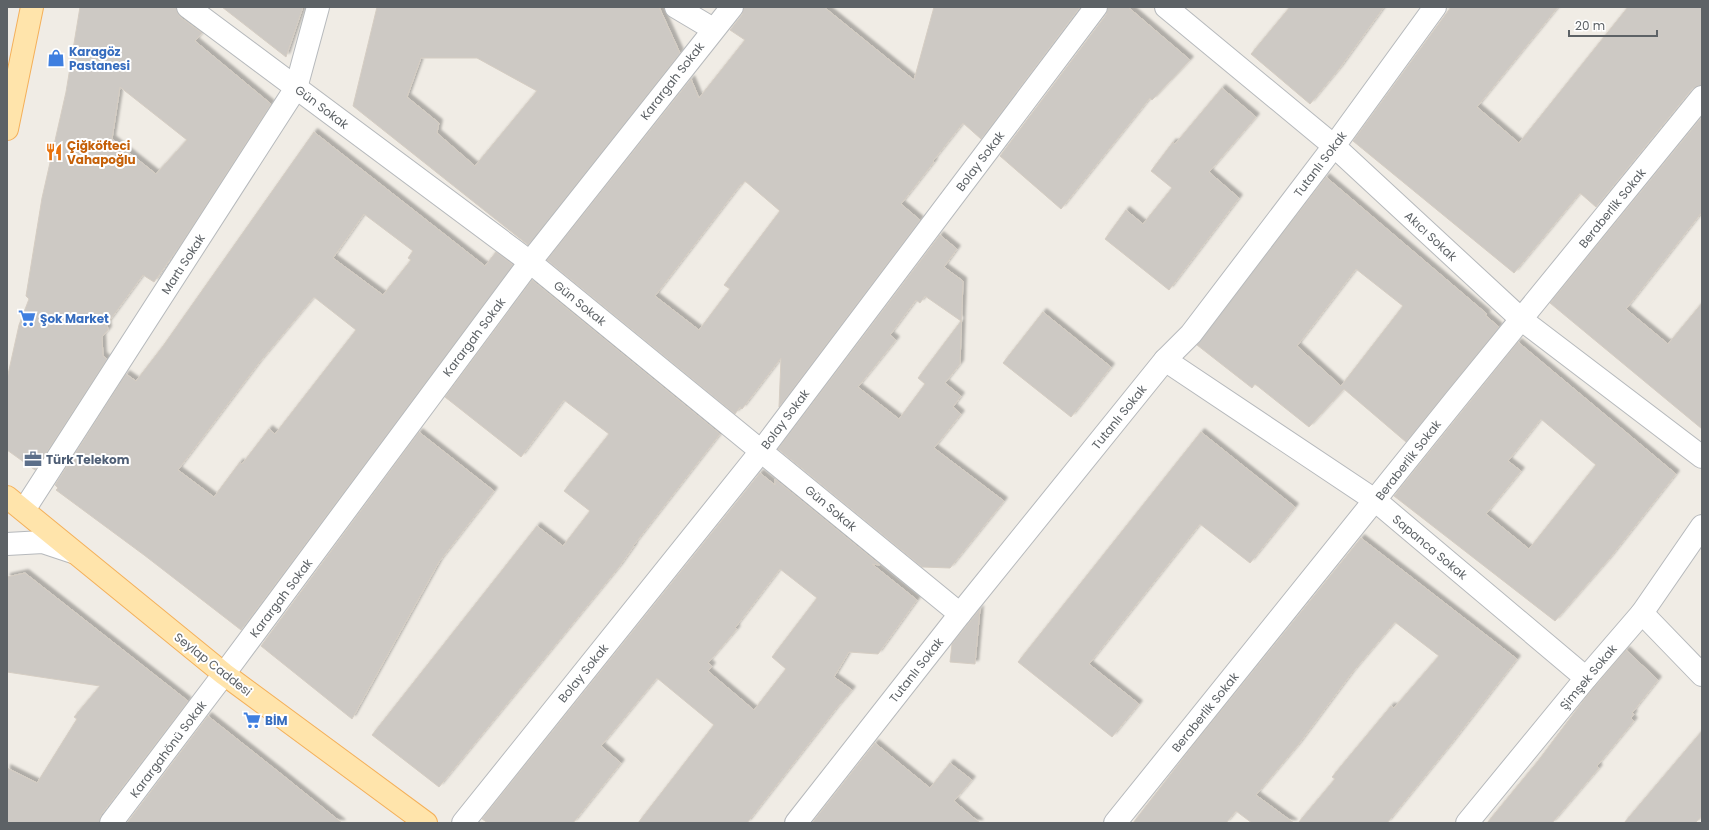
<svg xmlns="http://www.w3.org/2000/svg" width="1709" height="830" font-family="Poppins,sans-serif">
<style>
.building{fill:#cdc9c4;stroke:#d5cdc3;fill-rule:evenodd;filter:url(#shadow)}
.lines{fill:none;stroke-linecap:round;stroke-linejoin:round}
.minor-casing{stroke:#b6b9bc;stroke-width:24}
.major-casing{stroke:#f4b05a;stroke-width:24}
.minor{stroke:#fff;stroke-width:22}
.major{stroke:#ffe4ab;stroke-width:22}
.labels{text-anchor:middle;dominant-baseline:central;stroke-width:4;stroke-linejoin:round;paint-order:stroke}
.shop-label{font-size:12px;font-weight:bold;fill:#366cbe;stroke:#fff;text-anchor:start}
.street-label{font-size:12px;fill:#5d6266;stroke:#fff}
.food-label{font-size:12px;font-weight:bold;fill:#c56008;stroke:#fff;text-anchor:start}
.service-label{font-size:12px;font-weight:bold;fill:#4e5e75;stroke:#fff;text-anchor:start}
</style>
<defs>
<filter id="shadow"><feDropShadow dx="3.5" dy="-3.5" stdDeviation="1" flood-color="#0004"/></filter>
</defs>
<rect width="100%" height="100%" fill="#f0ece5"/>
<g class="building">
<path d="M80,7H176L177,12L180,17L202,33L195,41L271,104L179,247L154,282L143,275L107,324L108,330L102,337L103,356L107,359L35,470L7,450V379L19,325L29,299L26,296L42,198L66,92ZM120,87L187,140L156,174L112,139Z"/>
<polygon points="222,7 303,7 286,57"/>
<path d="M377,7H659L680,53L528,245L353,106ZM421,58H477L537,91L475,166L437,133L439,123L407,97Z"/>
<path d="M744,7H824L914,80L934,7H1080L981,139L963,123L933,161L934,162L901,204L920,220L779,407L781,358L742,409L740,407L735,414L547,260L691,79L699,98L745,40L730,30L742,15ZM745,181L780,211L724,285L730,289L699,330L655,296L741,184L742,185Z"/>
<polygon points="1108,7 1128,7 1190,60 1152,100 1150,98 1061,209 1000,156 1106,15"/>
<polygon points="1290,7 1384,7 1339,69 1310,104 1251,54"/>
<polygon points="1451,7 1558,7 1477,107 1519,143 1628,7 1702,7 1702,85 1697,86 1692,89 1596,207 1580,193 1514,273 1353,141"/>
<polygon points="1222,88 1256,117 1209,172 1239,198 1169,290 1105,239 1126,210 1143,224 1172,188 1151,171 1173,142 1175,144"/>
<polygon points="1702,117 1702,212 1626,309 1668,344 1702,303 1702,429 1550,303"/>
<path d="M314,132L485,266L496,252L513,265L241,630L144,555L56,490L58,488L55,485L126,374L136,381L163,346ZM364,214L413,251L408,258L411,260L383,295L333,258ZM314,297L356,330L275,434L269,429L242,464L240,462L214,497L178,470L258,364Z"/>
<path d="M1326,177L1487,314L1485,315L1499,327L1406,442L1344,389L1309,427L1255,384L1252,388L1197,345ZM1356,269L1403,306L1341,386L1297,346Z"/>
<path d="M940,235L957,249L944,267L963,281L960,364L945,383L961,396L953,407L961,414L934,448L1004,501L950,568L922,567L778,449ZM925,296L961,321L918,378L925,384L899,419L858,387L896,340L890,335L916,300L920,303Z"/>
<polygon points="532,280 720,434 633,546 634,546 619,567 439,787 372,735 537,526 563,546 590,511 564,491 609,434 564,400 521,457 445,397"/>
<polygon points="1043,312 1111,367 1071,417 1003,363"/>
<path d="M1518,342L1676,474L1609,559L1555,621L1394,496ZM1541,419L1596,465L1529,549L1486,514L1521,471L1508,461Z"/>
<polygon points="419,432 494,491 439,562 352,719 261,646"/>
<polygon points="1201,432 1295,507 1250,563 1200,524 1089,664 1139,704 1112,737 1018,662"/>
<path d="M760,473L775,485V479L880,565L872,564L917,600L878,654L849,652L834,677L852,690L835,710L747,823H638L714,725L657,678L601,746L621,763L573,823H488L482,819ZM780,569L817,598L772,657L786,669L754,710L708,671L712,666L708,663L737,629L735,628Z"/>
<polygon points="1361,538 1517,659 1451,744 1387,823 1298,823 1335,779 1332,777 1391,706 1394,708 1439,656 1395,622 1351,674 1298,745 1256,795 1294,823 1252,823 1236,811 1226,823 1133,823 1195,743"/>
<polygon points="25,573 188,701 101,815 99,823 7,823 7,768 37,783 77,719 74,717 100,686 7,672 7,577"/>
<polygon points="980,609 975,664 950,662 952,644"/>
<polygon points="1626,650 1658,680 1632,713 1634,714 1631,718 1634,721 1597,766 1599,768 1552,823 1487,823 1538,761 1586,697"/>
<polygon points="208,716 280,773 342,823 127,823"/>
<polygon points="1702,731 1702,816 1695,823 1624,823"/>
<polygon points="875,743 930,788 950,763 972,780 954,801 980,823 812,823"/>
</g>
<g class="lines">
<g class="minor-casing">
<g id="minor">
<polyline points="188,7 530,262 960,614"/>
<polyline points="676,7 713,29"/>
<polyline points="1166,7 1334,146 1522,320 1702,457"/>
<polyline points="1165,360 1376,501 1586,678"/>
<polyline points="24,510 296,88 318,7"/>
<polyline points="7,544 43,542 73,552"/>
<polyline points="1642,613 1702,675"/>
<polyline points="111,823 224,674 530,262 732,7"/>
<polyline points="463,823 762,450 1096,7"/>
<polyline points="796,823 960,614 1165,360 1191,334 1334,146 1435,7"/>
<polyline points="1115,823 1456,399 1702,97"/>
<polyline points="1467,823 1586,678 1642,613 1702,526"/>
</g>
</g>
<g class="major-casing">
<g id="major">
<polyline points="7,129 32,7"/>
<polyline points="7,497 224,674 426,823"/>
</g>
</g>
<use href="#minor" class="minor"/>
<use href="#major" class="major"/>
</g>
<defs>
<g id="shop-bare" transform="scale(1.38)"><path d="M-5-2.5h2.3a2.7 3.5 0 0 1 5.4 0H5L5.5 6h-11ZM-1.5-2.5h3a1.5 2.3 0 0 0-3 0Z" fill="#3f7fe0" stroke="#fff" stroke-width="2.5" paint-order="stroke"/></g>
<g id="restaurant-bare" transform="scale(1.38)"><path d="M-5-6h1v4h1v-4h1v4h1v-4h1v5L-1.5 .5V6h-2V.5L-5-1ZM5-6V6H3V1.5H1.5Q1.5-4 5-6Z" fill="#e8710a" stroke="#fff" stroke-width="2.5" paint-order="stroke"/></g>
<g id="supermarket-bare" transform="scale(1.38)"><path d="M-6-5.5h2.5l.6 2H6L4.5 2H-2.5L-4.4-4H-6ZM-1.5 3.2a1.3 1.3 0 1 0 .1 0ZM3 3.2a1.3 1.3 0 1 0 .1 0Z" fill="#3f7fe0" stroke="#fff" stroke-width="2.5" paint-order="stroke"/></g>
<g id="office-bare" transform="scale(1.38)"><path d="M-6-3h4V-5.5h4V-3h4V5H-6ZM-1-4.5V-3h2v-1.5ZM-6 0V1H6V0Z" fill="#5c6f8a" stroke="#fff" stroke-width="2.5" paint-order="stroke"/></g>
</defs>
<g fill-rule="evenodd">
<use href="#shop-bare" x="56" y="58"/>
<use href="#restaurant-bare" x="54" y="152"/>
<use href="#supermarket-bare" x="27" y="318"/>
<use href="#office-bare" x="33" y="459"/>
<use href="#supermarket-bare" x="252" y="720"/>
</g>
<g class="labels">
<g class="shop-label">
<text x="69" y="51">Karagöz<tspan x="69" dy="14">Pastanesi</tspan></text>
<text x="40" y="318">Şok Market</text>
<text x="265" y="720">BİM</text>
</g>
<g class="street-label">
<text transform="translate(672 81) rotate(-52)">Karargah Sokak</text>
<text transform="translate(322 107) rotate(37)">Gün Sokak</text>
<text transform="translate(980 161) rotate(-53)">Bolay Sokak</text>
<text transform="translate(1320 164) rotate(-53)">Tutanlı Sokak</text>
<text transform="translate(1612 208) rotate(-51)">Beraberlik Sokak</text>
<text transform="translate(1431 236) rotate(43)">Akıcı Sokak</text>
<text transform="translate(183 264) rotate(-57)">Martı Sokak</text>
<text transform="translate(580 303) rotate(39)">Gün Sokak</text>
<text transform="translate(474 337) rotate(-53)">Karargah Sokak</text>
<text transform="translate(1119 417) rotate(-51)">Tutanlı Sokak</text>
<text transform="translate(785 419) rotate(-53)">Bolay Sokak</text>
<text transform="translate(1408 460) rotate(-52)">Beraberlik Sokak</text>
<text transform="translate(831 508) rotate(40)">Gün Sokak</text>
<text transform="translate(1430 547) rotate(40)">Sapanca Sokak</text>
<text transform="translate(281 598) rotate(-53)">Karargah Sokak</text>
<text transform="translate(213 664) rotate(38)">Seylap Caddesi</text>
<text transform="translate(916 670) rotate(-52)">Tutanlı Sokak</text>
<text transform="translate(583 673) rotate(-51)">Bolay Sokak</text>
<text transform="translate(1588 677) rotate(-50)">Şimşek Sokak</text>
<text transform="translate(1205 712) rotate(-51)">Beraberlik Sokak</text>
<text transform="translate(168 749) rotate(-53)">Karargahönü Sokak</text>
</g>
<g class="food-label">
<text x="67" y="145">Çiğköfteci<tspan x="67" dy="14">Vahapoğlu</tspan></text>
</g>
<g class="service-label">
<text x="46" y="459">Türk Telekom</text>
</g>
</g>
<rect width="1709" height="830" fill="none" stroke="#5d6266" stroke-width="16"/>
<path d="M1569 30v6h88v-6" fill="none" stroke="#5d6266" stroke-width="2"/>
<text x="1575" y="30" font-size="12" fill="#5d6266" stroke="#ffffff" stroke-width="3" paint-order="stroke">20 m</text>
</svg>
